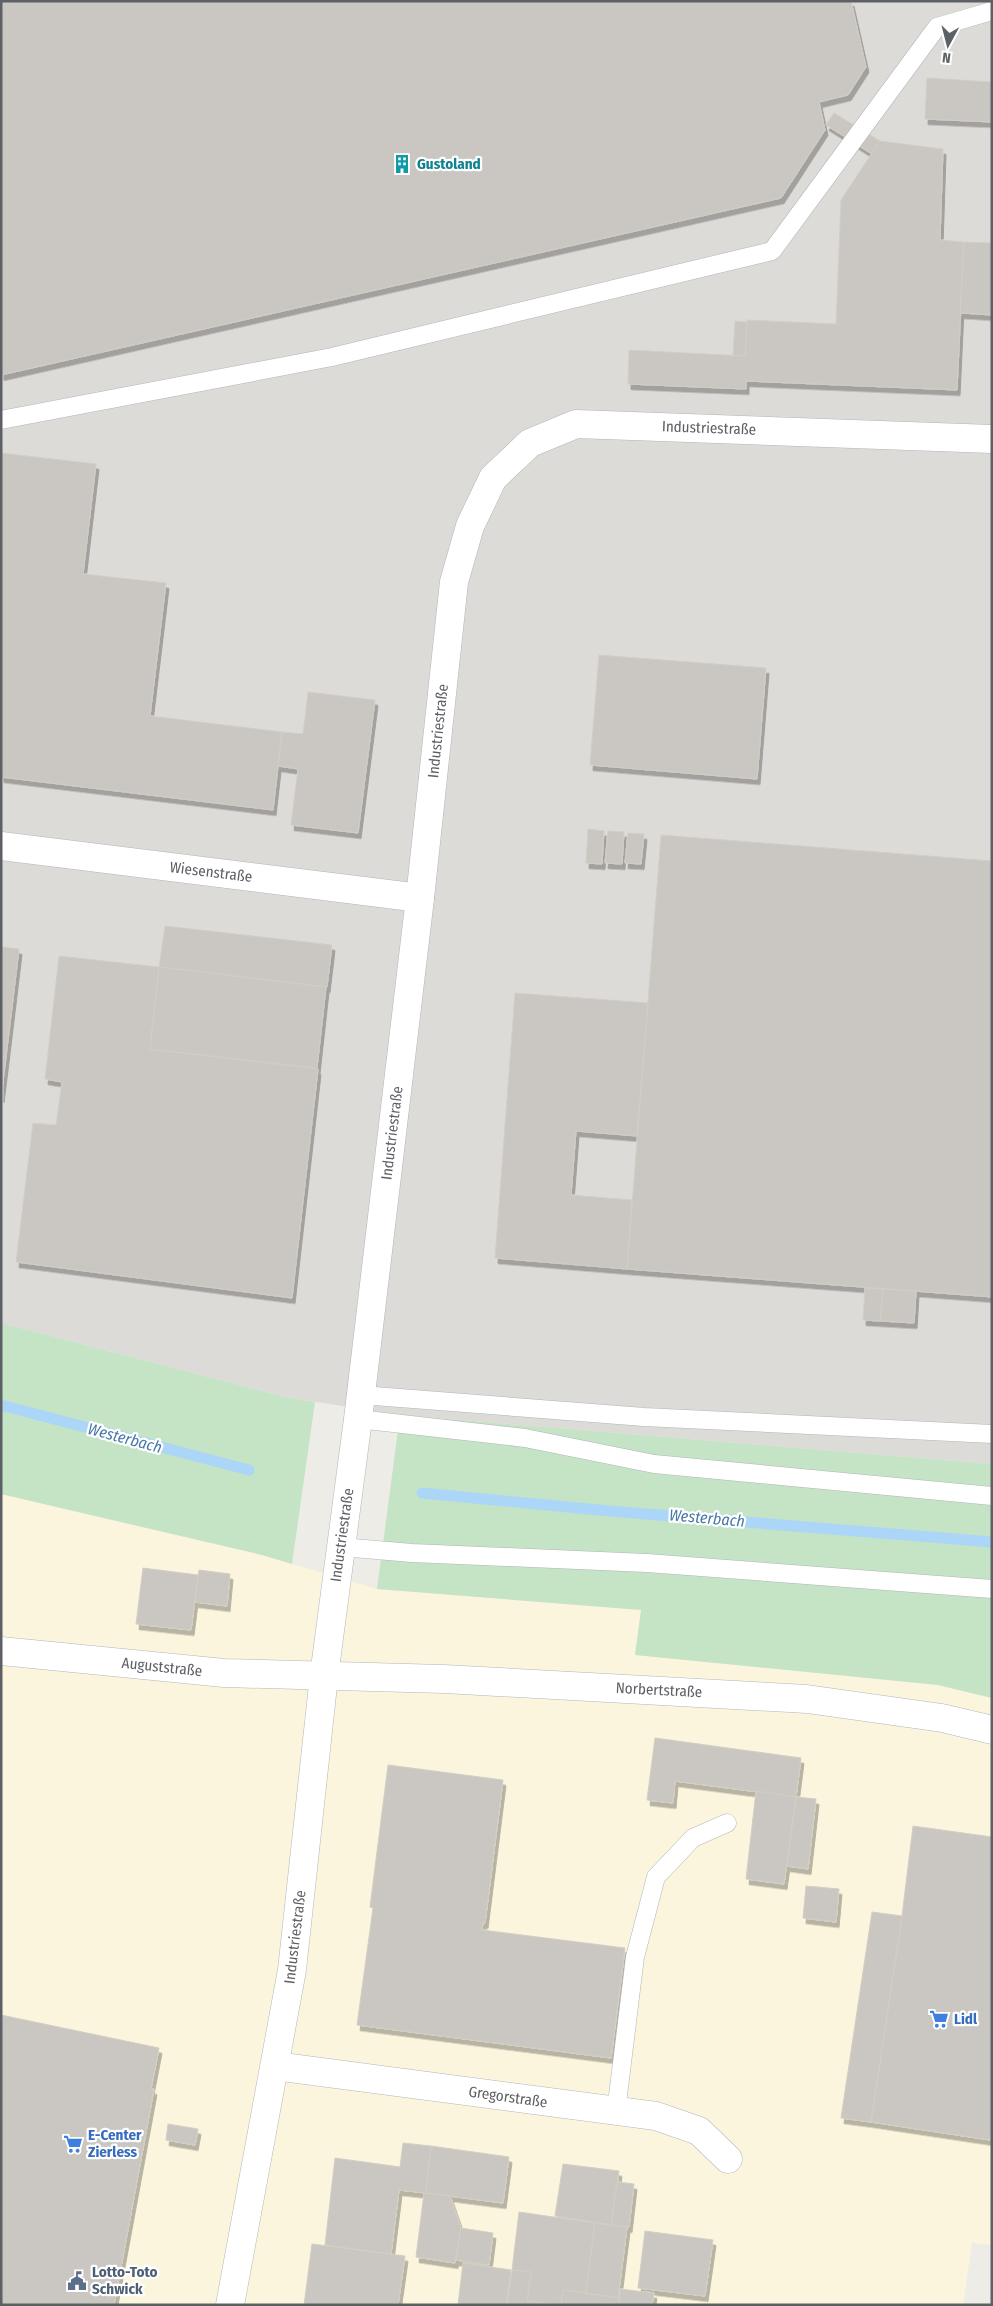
<svg xmlns="http://www.w3.org/2000/svg" width="993" height="2306" font-family="'Fira Sans Condensed',sans-serif">
<style>
.commercial{fill:#fbf5de}
.industrial{fill:#dddbd8}
.green{fill:#c4e4c5}
.lines{fill:none;stroke-linecap:round;stroke-linejoin:round}
.stream{stroke:#acd6f8;stroke-width:11}
.building{fill:#cac7c2;stroke:#d3cec4;filter:url(#shadow)}
.lane-casing{stroke:#b3b5b9;stroke-width:19}
.street-casing{stroke:#b3b5b9;stroke-width:29}
.lane{stroke:#fff;stroke-width:18}
.street{stroke:#fff;stroke-width:28}
.labels{text-anchor:middle;dominant-baseline:central;stroke-width:4.5;stroke-linejoin:round;paint-order:stroke}
.culture-label{font-size:15px;font-weight:bold;fill:#0d838f;stroke:#fff;text-anchor:start}
.street-label{font-size:15px;fill:#5d6065;stroke:#fff}
.shop-label{font-size:15px;font-weight:bold;fill:#366cbe;stroke:#fff;text-anchor:start}
.service-label{font-size:15px;font-weight:bold;fill:#4e5e75;stroke:#fff;text-anchor:start}
.water-label{font-size:16px;font-style:italic;fill:#4a77a9;stroke:#fff}
</style>
<defs>
<filter id="shadow"><feDropShadow dx="3" dy="5.5" stdDeviation="0" flood-color="#0004"/></filter>
</defs>
<rect width="100%" height="100%" fill="#eeece6"/>
<polygon class="commercial" points="1,1494 262,1555 377,1589 642,1610 635,1655 938,1685 992,1698 992,2245 972,2243 963,2305 1,2305"/>
<polygon class="industrial" points="1,1 992,1 992,1464 400,1415 285,1397 1,1323"/>
<g class="green">
<polygon points="1,1323 285,1397 315,1402 292,1564 262,1555 1,1494"/>
<polygon points="400,1415 992,1464 992,1698 938,1685 635,1655 641,1610 377,1589"/>
</g>
<g class="lines">
<g class="stream">
<polyline points="1,1405 249,1470"/>
<polyline points="422,1493 609,1511 992,1542"/>
</g>
</g>
<g class="building">
<polygon points="1,1 851,1 866,67 848,95 819,102 825,130 781,198 1,375"/>
<polygon points="927,78 992,82 992,122 925,119"/>
<polygon points="834,113 880,141 872,154 826,125"/>
<polygon points="880,141 943,149 940,240 964,242 957,390 746,381 746,389 628,384 629,350 745,356 747,320 836,324 841,200"/>
<polygon points="964,242 992,243 992,315 961,313 960,316"/>
<polygon points="735,321 747,322 745,356 733,355"/>
<polygon points="1,453 96,464 83,574 166,583 150,716 282,732 273,810 1,777"/>
<polygon points="599,655 766,668 757,779 590,765"/>
<polygon points="308,692 375,700 358,833 291,825 298,769 278,766 282,732 303,734"/>
<polygon points="588,829 604,831 602,864 586,863"/>
<polygon points="608,831 624,832 622,864 605,863"/>
<polygon points="628,833 644,834 641,864 625,863"/>
<polygon points="661,835 992,861 992,1297 627,1269"/>
<polygon points="165,926 332,945 327,987 159,967"/>
<polygon points="1,947 19,949 6,1057 1,1057"/>
<polygon points="59,956 159,967 150,1049 318,1069 292,1298 16,1262 33,1123 56,1125 62,1082 45,1079"/>
<polygon points="159,967 326,987 317,1068 150,1049"/>
<polygon points="515,993 648,1003 637,1136 576,1131 571,1195 632,1200 627,1269 495,1258"/>
<polygon points="1,1057 6,1057 1,1097"/>
<polygon points="865,1288 883,1289 880,1321 863,1320"/>
<polygon points="883,1289 916,1291 914,1323 880,1321"/>
<polygon points="143,1568 198,1575 191,1630 136,1624"/>
<polygon points="199,1570 230,1574 227,1606 195,1602"/>
<polygon points="655,1738 801,1758 796,1797 675,1781 673,1803 647,1800"/>
<polygon points="388,1765 503,1780 485,1923 483,1923 482,1930 625,1948 611,2058 357,2025 373,1908 370,1907"/>
<polygon points="756,1791 796,1797 784,1884 746,1879"/>
<polygon points="796,1797 816,1799 808,1869 787,1866"/>
<polygon points="913,1826 992,1837 992,2125 990,2140 871,2122 902,1916"/>
<polygon points="806,1886 839,1889 836,1922 803,1918"/>
<polygon points="872,1912 902,1916 871,2122 841,2118"/>
<polygon points="1,2015 159,2048 151,2089 154,2089 114,2305 1,2305"/>
<polygon points="168,2124 198,2129 195,2145 166,2140"/>
<polygon points="403,2143 431,2146 426,2193 399,2190 391,2254 325,2245 335,2158 400,2167"/>
<polygon points="431,2146 509,2157 503,2203 426,2193"/>
<polygon points="563,2164 619,2171 611,2225 555,2216"/>
<polygon points="617,2182 634,2184 629,2227 611,2225"/>
<polygon points="424,2193 450,2196 461,2228 455,2263 416,2257"/>
<polygon points="519,2212 595,2223 586,2293 563,2290 561,2305 527,2301 531,2272 512,2270"/>
<polygon points="595,2223 627,2227 618,2298 586,2293"/>
<polygon points="461,2228 493,2233 489,2265 456,2260"/>
<polygon points="645,2231 713,2240 705,2296 638,2288"/>
<polygon points="312,2244 405,2256 398,2305 304,2305"/>
<polygon points="463,2263 511,2270 506,2305 458,2305"/>
<polygon points="512,2270 531,2272 527,2301 560,2305 507,2305"/>
<polygon points="620,2289 654,2293 652,2305 619,2305"/>
<polygon points="563,2290 619,2298 619,2305 561,2305"/>
</g>
<g class="lines">
<g class="lane-casing">
<g id="lane">
<polyline points="1,420 332,357 772,251 937,27 992,11"/>
<polyline points="361,1395 644,1417 992,1434"/>
<polyline points="358,1419 525,1438 654,1464 992,1496"/>
<polyline points="341,1547 412,1553 647,1563 992,1589"/>
<polyline points="616,2112 635,1957 656,1877 693,1838 727,1823"/>
</g>
</g>
<g class="street-casing">
<g id="street">
<polyline points="1,846 420,898"/>
<polyline points="1,1651 224,1673 444,1679 807,1699 942,1718 992,1730"/>
<polyline points="275,2066 656,2116 699,2131 728,2159"/>
<polyline points="230,2305 292,1970 324,1676 358,1419 420,898 454,582 470,526 493,478 530,443 576,424 992,439"/>
</g>
</g>
<use href="#lane" class="lane"/>
<use href="#street" class="street"/>
</g>
<defs>
<g id="building-bare" transform="scale(1.5)"><path d="M-4-6H4V6H1V3H-1V6H-4ZM-2.5-4.3h1.7v1.8h-1.7ZM.8-4.3h1.7v1.8H.8ZM-2.5-1h1.7V.8h-1.7ZM.8-1h1.7V.8H.8Z" fill="#0f9aa8" stroke="#fff" stroke-width="2.5" paint-order="stroke"/></g>
<g id="supermarket-bare" transform="scale(1.5)"><path d="M-6-5.5h2.5l.6 2H6L4.5 2H-2.5L-4.4-4H-6ZM-1.5 3.2a1.3 1.3 0 1 0 .1 0ZM3 3.2a1.3 1.3 0 1 0 .1 0Z" fill="#3f7fe0" stroke="#fff" stroke-width="2.5" paint-order="stroke"/></g>
<g id="civic-bare" transform="scale(1.5)"><path d="M-.6-6.5H3V-4.5H.6V-3L4-1V1h2V6H-6V1h2V-1L-.6-3ZM-1.2 2.5V6h2.4V2.5Z" fill="#5c6f8a" stroke="#fff" stroke-width="2.5" paint-order="stroke"/></g>
</defs>
<g fill-rule="evenodd">
<use href="#building-bare" x="402" y="164"/>
<use href="#supermarket-bare" x="939" y="2019"/>
<use href="#supermarket-bare" x="73" y="2144"/>
<use href="#civic-bare" x="77" y="2281"/>
</g>
<g class="labels">
<g class="culture-label">
<text x="417" y="164">Gustoland</text>
</g>
<g class="street-label">
<text transform="translate(709 428) rotate(2)">Industriestraße</text>
<text transform="translate(438 731) rotate(-84)">Industriestraße</text>
<text transform="translate(211 872) rotate(7)">Wiesenstraße</text>
<text transform="translate(392 1133) rotate(-83)">Industriestraße</text>
<text transform="translate(342 1535) rotate(-82)">Industriestraße</text>
<text transform="translate(162 1667) rotate(6)">Auguststraße</text>
<text transform="translate(659 1690) rotate(3)">Norbertstraße</text>
<text transform="translate(295 1937) rotate(-83)">Industriestraße</text>
<text transform="translate(508 2097) rotate(8)">Gregorstraße</text>
</g>
<g class="shop-label">
<text x="954" y="2019">Lidl</text>
<text x="88" y="2135">E-Center<tspan x="88" dy="17">Zierless</tspan></text>
</g>
<g class="service-label">
<text x="92" y="2272">Lotto-Toto<tspan x="92" dy="17">Schwick</tspan></text>
</g>
<g class="water-label">
<text transform="translate(125 1438) rotate(15)">Westerbach</text>
<text transform="translate(707 1518) rotate(5)">Westerbach</text>
</g>
</g>
<rect width="993" height="2306" fill="none" stroke="#5d6065" stroke-width="5"/>
<g transform="translate(948 45) rotate(187)" stroke="#ffffff" stroke-width="4" paint-order="stroke">
<path d="M0-4L9 19L0 12L-9 19Z" fill="#5d6065"/>
<text y="-8" font-size="14" font-weight="bold" text-anchor="middle" fill="#5d6065">N</text>
</g>
</svg>
